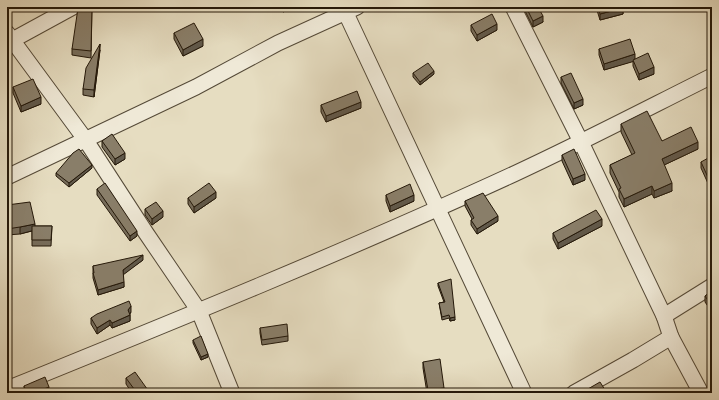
<svg xmlns="http://www.w3.org/2000/svg" width="719" height="400" font-family="'Sorts Mill Goudy',serif">
<style>
.lines{fill:none;stroke-linecap:round;stroke-linejoin:round}
.street-casing{stroke:#544937;stroke-width:17}
.street{stroke:#efe9d7;stroke-width:15}
.wall{fill:#766c5a;stroke:#241809}
.shaded-wall{fill:#60584a;stroke:#241809}
.building{fill:#897e69;stroke:#241809}
</style>
<rect width="100%" height="100%" fill="#e6ddc1"/>
<filter id="stains"><feTurbulence type="fractalNoise" baseFrequency=".005" numOctaves="4"/><feColorMatrix values="0 0 0 0 .2 0 0 0 0 .09 0 0 0 0 .02 0 0 0 .5 -.17"/></filter>
<radialGradient id="worn" r=".72"><stop offset=".6" stop-color="#630" stop-opacity="0"/><stop offset="1" stop-color="#630" stop-opacity=".3"/></radialGradient>
<g class="lines">
<g class="street-casing">
<g id="street">
<polyline points="343,7 524,393"/>
<polyline points="513,7 581,142 664,316 671,337 701,393"/>
<polyline points="7,33 85,139 146,233 199,311 232,393"/>
<polyline points="7,43 73,7"/>
<polyline points="7,177 196,87 278,43 357,7"/>
<polyline points="664,316 712,286"/>
<path d="M7,389C177,320 347,251 514,174C581,143 646,109 712,76"/>
<polyline points="574,393 633,360 671,337"/>
</g>
</g>
<use href="#street" class="street"/>
</g>
<g class="wall">
<polygon points="92,7 91,58 72,55 72,49"/>
<polygon points="280,7 292,7 283,12"/>
<polygon points="523,7 538,7 543,22 533,27"/>
<polygon points="596,7 623,7 623,14 600,20"/>
<polygon points="471,25 497,30 477,41 471,31"/>
<polygon points="174,33 203,46 183,56 174,39"/>
<polygon points="599,49 635,59 654,74 639,80 633,66 633,61 604,70 599,55"/>
<polygon points="100,50 94,97 83,95 83,89"/>
<polygon points="413,73 434,74 420,85 413,77"/>
<polygon points="561,77 583,105 574,109 561,83"/>
<polygon points="13,87 41,104 21,112 13,93"/>
<polygon points="321,105 361,108 326,122 321,112"/>
<polygon points="621,124 662,141 698,149 664,165 672,191 654,198 652,194 624,207 619,197 619,192 610,173 610,165 632,155 621,132"/>
<polygon points="102,141 125,159 115,165 102,147"/>
<polygon points="562,155 585,180 573,185 562,161"/>
<polygon points="712,161 711,190 701,168 701,162"/>
<polygon points="92,168 69,187 56,176 56,173"/>
<polygon points="97,189 137,236 130,241 97,195"/>
<polygon points="386,195 414,201 390,212 386,201"/>
<polygon points="188,198 216,198 194,213 188,204"/>
<polygon points="465,201 498,221 477,234 471,225 471,220 472,219 465,206"/>
<polygon points="7,205 35,226 52,226 51,246 32,246 32,231 20,234 7,235"/>
<polygon points="145,209 163,217 152,225 145,215"/>
<polygon points="602,226 558,249 553,239 553,233"/>
<polygon points="143,260 123,274 124,287 98,295 93,278 93,266"/>
<polygon points="438,283 455,320 450,321 449,318 442,320 439,303 444,302 438,286"/>
<polygon points="712,291 712,312 705,302 705,296"/>
<polygon points="131,312 130,314 130,321 112,328 110,325 97,334 91,324 91,318"/>
<polygon points="260,328 288,336 288,341 262,345 260,333"/>
<polygon points="193,340 208,357 201,360 193,343"/>
<polygon points="423,362 444,388 444,393 427,393 423,368"/>
<polygon points="126,378 150,393 132,393 126,384"/>
<polygon points="24,386 49,393 24,393"/>
</g>
<g class="shaded-wall">
<polygon points="283,7 292,7 283,12"/>
<polygon points="623,8 623,14 600,20 600,14"/>
<polygon points="543,16 543,22 533,27 533,21"/>
<polygon points="497,24 497,30 477,41 477,35"/>
<polygon points="203,39 203,46 183,56 183,50"/>
<polygon points="100,44 100,50 94,97 94,90"/>
<polygon points="635,54 635,61 604,70 604,64"/>
<polygon points="654,67 654,74 639,80 639,74"/>
<polygon points="434,71 434,74 420,85 420,82"/>
<polygon points="41,97 41,104 21,112 21,106"/>
<polygon points="583,99 583,105 574,109 574,103"/>
<polygon points="361,102 361,108 326,122 326,116"/>
<polygon points="698,142 698,149 662,166 662,159"/>
<polygon points="125,153 125,159 115,165 115,159"/>
<polygon points="92,165 92,168 69,187 69,183"/>
<polygon points="585,174 585,180 573,185 573,179"/>
<polygon points="672,183 672,191 654,198 654,191"/>
<polygon points="652,186 652,194 624,207 624,199"/>
<polygon points="216,192 216,198 194,213 194,207"/>
<polygon points="414,195 414,201 390,212 390,206"/>
<polygon points="163,211 163,217 152,225 152,219"/>
<polygon points="498,216 498,221 477,234 477,229"/>
<polygon points="602,219 602,226 558,249 558,243"/>
<polygon points="35,224 35,230 20,234 20,227"/>
<polygon points="137,231 137,236 130,241 130,236"/>
<polygon points="143,255 143,260 123,275 123,270"/>
<polygon points="124,282 124,287 98,295 98,290"/>
<polygon points="131,306 131,312 128,316 128,310"/>
<polygon points="130,315 130,321 112,328 112,323"/>
<polygon points="455,317 455,320 450,321 450,318"/>
<polygon points="110,320 110,325 97,334 97,328"/>
<polygon points="208,354 208,357 201,360 201,357"/>
<polygon points="49,387 49,393 34,393"/>
</g>
<g class="building">
<polygon points="79,7 92,7 91,51 72,49 78,8"/>
<polygon points="526,7 538,7 543,16 533,21"/>
<polygon points="598,7 623,7 623,8 600,14"/>
<polygon points="492,14 497,24 477,35 471,25"/>
<polygon points="194,23 203,39 183,50 174,33"/>
<polygon points="630,39 635,54 604,64 599,49"/>
<polygon points="100,44 94,90 83,89 86,68"/>
<polygon points="648,53 654,67 639,74 633,60"/>
<polygon points="428,63 434,71 420,82 413,73"/>
<polygon points="571,73 583,99 574,103 561,77"/>
<polygon points="33,79 41,97 21,106 13,87"/>
<polygon points="357,91 361,102 326,116 321,105"/>
<polygon points="647,111 662,141 691,127 698,142 662,159 672,183 654,191 652,186 624,199 619,189 621,188 610,165 635,153 621,124"/>
<polygon points="112,134 125,153 115,159 102,141"/>
<polygon points="79,149 92,165 69,183 56,173 73,153"/>
<polygon points="574,149 585,174 573,179 562,155"/>
<polygon points="710,157 712,161 712,184 711,184 701,162"/>
<polygon points="105,183 137,231 130,236 97,189"/>
<polygon points="209,183 216,192 194,207 188,198"/>
<polygon points="410,184 414,195 390,206 386,195"/>
<polygon points="483,193 498,216 477,229 471,220 474,218 465,201"/>
<polygon points="30,202 35,224 20,227 7,229 7,205"/>
<polygon points="156,202 163,211 152,219 145,209"/>
<polygon points="596,210 602,219 558,243 553,233"/>
<polygon points="32,226 52,226 51,240 32,240"/>
<polygon points="143,255 123,270 124,282 98,290 93,273 94,273 93,266"/>
<polygon points="451,279 455,317 450,318 449,315 442,317 439,303 445,302 438,283"/>
<polygon points="712,291 712,306 705,296"/>
<polygon points="129,301 131,306 128,310 130,315 112,323 110,320 97,328 91,318 97,314"/>
<polygon points="287,324 288,336 262,340 260,328"/>
<polygon points="201,336 208,354 201,357 193,340"/>
<polygon points="440,359 444,388 428,390 423,362"/>
<polygon points="135,372 150,393 137,393 126,378"/>
<polygon points="45,377 49,387 34,393 27,393 24,386"/>
<polygon points="600,382 607,393 581,393"/>
</g>
<rect width="719" height="400" fill="none" stroke="#e6ddc1" stroke-width="24"/>
<rect x="8" y="8" width="703" height="384" fill="none" stroke="#241809" stroke-width="2"/>
<rect x="12" y="12" width="695" height="376" fill="none" stroke="#241809"/>
<rect width="100%" height="100%" filter="url(#stains)"/>
<rect width="100%" height="100%" fill="url(#worn)"/>
</svg>
